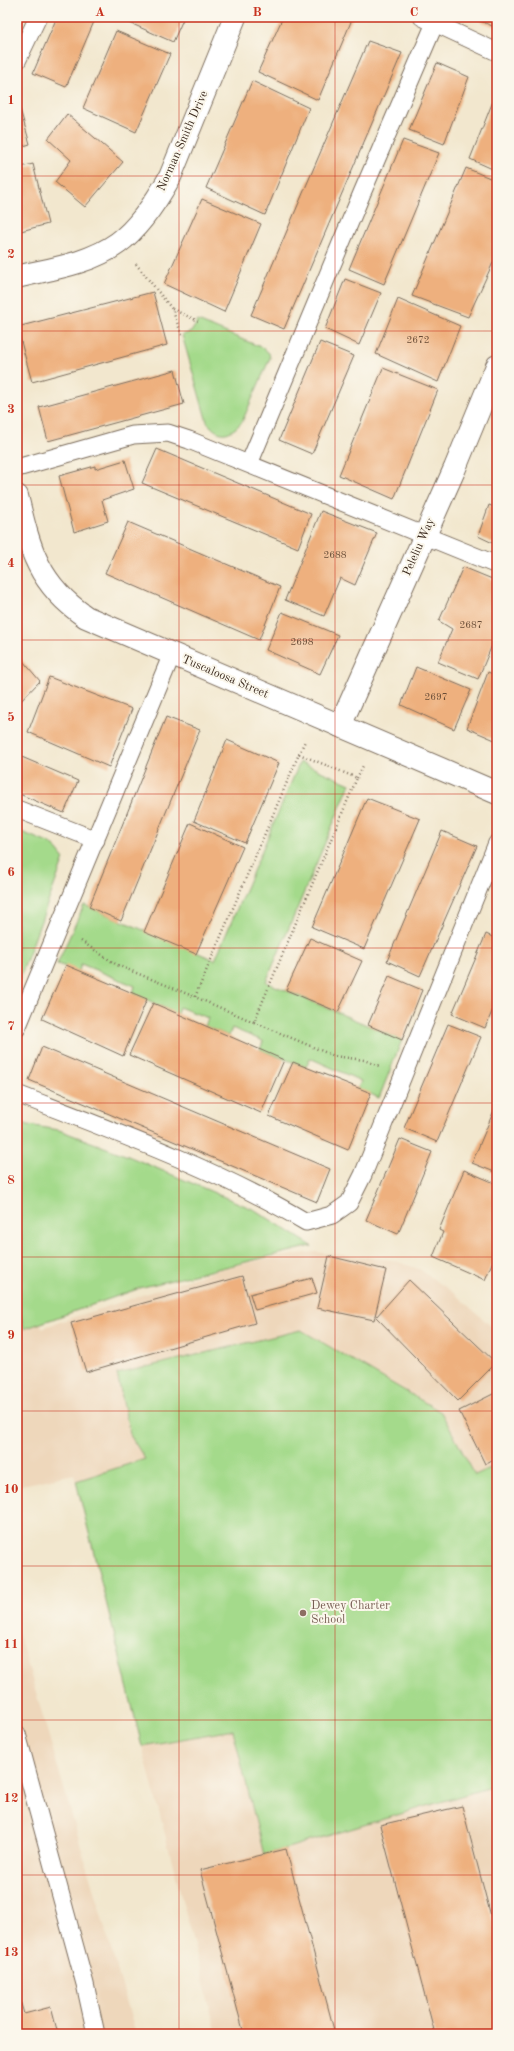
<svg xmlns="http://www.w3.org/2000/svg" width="514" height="2051" font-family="'Old Standard TT',serif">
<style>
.built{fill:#eed7bb}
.green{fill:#a4da8b;stroke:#708254}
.building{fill:#eeb07e}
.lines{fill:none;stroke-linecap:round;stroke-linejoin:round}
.lane-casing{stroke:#7b6c5c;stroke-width:19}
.street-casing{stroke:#7b6c5c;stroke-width:24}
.path{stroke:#7b6c5c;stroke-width:2.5;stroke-dasharray:1 3;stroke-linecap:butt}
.lane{stroke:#fff;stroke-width:17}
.street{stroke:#fff;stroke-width:22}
.grid{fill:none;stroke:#c8321e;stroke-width:1;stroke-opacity:0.55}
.education-dot{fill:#8d6e63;stroke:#fbf7ec;stroke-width:1.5}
.labels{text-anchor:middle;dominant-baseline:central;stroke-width:4;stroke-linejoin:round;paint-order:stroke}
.number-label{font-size:10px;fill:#684c36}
.street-label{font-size:12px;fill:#3b2a1e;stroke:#fbf7ec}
.education-label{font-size:12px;fill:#785e54;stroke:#fbf7ec;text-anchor:start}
.neatline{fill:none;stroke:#c8321e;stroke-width:1.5}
.grid-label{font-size:13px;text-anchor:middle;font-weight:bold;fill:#c8321e}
</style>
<rect width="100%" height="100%" fill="#fbf7ec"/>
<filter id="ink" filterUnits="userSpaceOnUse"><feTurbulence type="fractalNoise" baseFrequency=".025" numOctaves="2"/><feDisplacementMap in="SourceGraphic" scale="8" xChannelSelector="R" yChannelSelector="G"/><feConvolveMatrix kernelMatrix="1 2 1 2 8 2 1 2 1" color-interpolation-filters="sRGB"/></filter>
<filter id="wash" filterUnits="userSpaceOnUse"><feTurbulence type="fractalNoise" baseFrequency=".012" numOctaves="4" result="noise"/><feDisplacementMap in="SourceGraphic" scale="16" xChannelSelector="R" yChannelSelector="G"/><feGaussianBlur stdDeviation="0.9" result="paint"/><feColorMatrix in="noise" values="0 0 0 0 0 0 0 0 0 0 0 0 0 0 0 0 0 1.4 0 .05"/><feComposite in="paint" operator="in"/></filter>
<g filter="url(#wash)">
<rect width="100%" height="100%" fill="#f2e7ce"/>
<g class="built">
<polygon points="17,1217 42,1328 221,1269 273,1257 315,1252 392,1260 419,1269 455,1294 492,1327 497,1337 497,2034 217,2034 142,1746 74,1474 17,1486"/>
<polygon points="17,1628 136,2034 17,2034"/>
</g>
<g class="green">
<path d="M198,321L263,348L269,353L270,358L242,422C229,436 219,438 207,422L182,335L191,332Z"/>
<polygon points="300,762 350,784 266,982 402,1040 379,1098 358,1088 361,1081 310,1058 306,1067 260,1050 263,1041 232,1028 229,1036 205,1026 208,1018 179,1007 177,1014 133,993 135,986 81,964 79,971 57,964 84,905 215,960"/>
<polygon points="17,830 53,845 64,859 17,986"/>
<polygon points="17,1120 28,1125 59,1130 128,1156 255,1210 312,1246 143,1287 24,1329 17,1302"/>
<polygon points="301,1330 441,1412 475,1475 497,1465 497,1785 264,1855 233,1730 142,1746 76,1481 145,1459 130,1435 117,1374"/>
</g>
<g id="blocks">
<g class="building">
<polygon points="57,17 96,17 66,87 33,73"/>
<polygon points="122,17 184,17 173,42 121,19"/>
<polygon points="283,17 353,17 318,100 258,72"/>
<polygon points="471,17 497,17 497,28"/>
<polygon points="116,31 170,54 136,132 83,108"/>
<polygon points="368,41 402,53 284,329 251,315"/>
<polygon points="437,63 469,77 444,144 409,130"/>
<polygon points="252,81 309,108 265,215 206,188"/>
<polygon points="497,91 497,171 470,159"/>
<polygon points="20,109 30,144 17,148 17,110"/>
<polygon points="67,114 123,162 85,207 55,182 71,160 48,139"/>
<polygon points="403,140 439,153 384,284 349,269"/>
<polygon points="33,164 48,224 17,232 17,168"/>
<polygon points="466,168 497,181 497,254 468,317 412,296"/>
<polygon points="202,199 261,224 224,312 164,284"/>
<polygon points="345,279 381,293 359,345 325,329"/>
<polygon points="153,292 167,345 32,382 17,327"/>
<polygon points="398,299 460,326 438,382 376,354"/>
<polygon points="320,342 354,356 312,454 279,440"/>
<polygon points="383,368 438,390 394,499 339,475"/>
<polygon points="175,370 184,404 48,441 39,407"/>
<polygon points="157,449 311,514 298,548 142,483"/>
<polygon points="125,460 134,489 102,500 108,521 74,532 59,476 95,466 95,469"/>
<polygon points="489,505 497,508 497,545 478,536"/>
<polygon points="321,511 377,533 355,585 340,578 324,616 285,600"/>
<polygon points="128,522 280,587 259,640 105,573"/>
<polygon points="463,567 497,581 497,633 478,679 438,662 452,629 439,621"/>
<polygon points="282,612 338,635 320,674 266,650"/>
<polygon points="17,654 40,681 17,705"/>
<polygon points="416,667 471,690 454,729 401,705"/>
<polygon points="488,672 497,676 497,741 467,728"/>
<polygon points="49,677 132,709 109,767 28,732"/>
<polygon points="166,717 200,730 121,921 89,907"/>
<polygon points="227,740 279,763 245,843 194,821"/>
<polygon points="17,755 78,781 64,813 17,793"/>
<polygon points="367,798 420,819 364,949 312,927"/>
<polygon points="190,823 243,847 196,954 144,932"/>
<polygon points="442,831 477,846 420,976 387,961"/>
<polygon points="486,934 497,939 497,1000 485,1028 452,1014"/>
<polygon points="310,938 362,961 338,1012 286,990"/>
<polygon points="66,965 147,999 123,1056 42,1019"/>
<polygon points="389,976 422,990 402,1040 368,1025"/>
<polygon points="153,1003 284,1060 261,1113 129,1055"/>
<polygon points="448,1024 481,1037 437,1142 404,1128"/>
<polygon points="42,1047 330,1169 317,1202 29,1080"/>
<polygon points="293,1062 371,1093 348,1150 269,1116"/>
<polygon points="497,1103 497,1173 472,1163"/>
<polygon points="400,1139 432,1152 398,1234 366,1220"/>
<polygon points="464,1170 497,1184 497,1251 485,1280 433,1257 443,1232 439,1230"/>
<polygon points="329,1256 386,1270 374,1320 317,1308"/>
<polygon points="242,1276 255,1323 86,1372 71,1323"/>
<polygon points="312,1278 317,1293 255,1310 250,1294"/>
<polygon points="409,1280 496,1363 458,1401 376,1317"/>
<polygon points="497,1392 497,1457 485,1464 459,1411"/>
<polygon points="462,1806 497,1939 497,2034 435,2034 380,1825"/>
<polygon points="286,1849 318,1969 335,2034 244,2034 200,1870"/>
<polygon points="17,1990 24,2014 51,2007 58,2034 17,2034"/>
</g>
</g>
</g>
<g filter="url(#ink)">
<use href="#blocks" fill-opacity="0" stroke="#7b6c5c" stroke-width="1"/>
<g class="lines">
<g class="lane-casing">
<g id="lane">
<polyline points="422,17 497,52"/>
<polyline points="17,61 38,17"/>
<polyline points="249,464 362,193 435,23"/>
<polyline points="17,468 133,435 168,433 189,440 497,565"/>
<polyline points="17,809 96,840"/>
<polyline points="17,1028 172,654"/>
<path d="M17,1094C115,1132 215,1168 306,1222L332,1215L349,1203L363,1175L497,843"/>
<polyline points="17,1734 85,1984 96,2034"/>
</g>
</g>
<g class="street-casing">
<g id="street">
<path d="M17,277C50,269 89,264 118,243C140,227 157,200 170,177L235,17"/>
<path d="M17,496C30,550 38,584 86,617L497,793"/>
<polyline points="340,726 455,468 497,366"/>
</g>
</g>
<g class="path">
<polyline points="136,264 172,309"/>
<polyline points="182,335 172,309 198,321"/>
<polyline points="299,754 357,778 254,1022 195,997 299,754 305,741"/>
<polyline points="357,778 363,766"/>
<polyline points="81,941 117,965 195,997"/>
<polyline points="254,1022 334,1056 364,1060 379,1066"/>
</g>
<use href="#lane" class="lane"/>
<use href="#street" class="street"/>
</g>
</g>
<path class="grid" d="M179,17V2034M335,17V2034M17,176H497M17,331H497M17,485H497M17,640H497M17,794H497M17,948H497M17,1103H497M17,1257H497M17,1411H497M17,1566H497M17,1720H497M17,1875H497"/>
<circle class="education-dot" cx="303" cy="1613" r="4"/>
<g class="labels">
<g class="number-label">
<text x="418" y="340">2672</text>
<text x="335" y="555">2688</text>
<text x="471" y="625">2687</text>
<text x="302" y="642">2698</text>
<text x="436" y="697">2697</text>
</g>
<g class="street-label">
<text transform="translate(183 141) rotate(-66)">Norman Smith Drive</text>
<text transform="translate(419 547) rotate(-66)">Peleliu Way</text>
<text transform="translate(225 677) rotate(23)">Tuscaloosa Street</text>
</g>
<g class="education-label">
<text x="311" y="1606">Dewey Charter<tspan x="311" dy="14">School</tspan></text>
</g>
</g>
<rect width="514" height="2051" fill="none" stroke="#fbf7ec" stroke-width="44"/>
<rect x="22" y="22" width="470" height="2007" class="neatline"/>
<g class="grid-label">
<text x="100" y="16">A</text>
<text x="257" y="16">B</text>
<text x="414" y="16">C</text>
<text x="11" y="104">1</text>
<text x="11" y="258">2</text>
<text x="11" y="413">3</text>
<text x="11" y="567">4</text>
<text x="11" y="721">5</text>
<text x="11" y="876">6</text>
<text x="11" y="1030">7</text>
<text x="11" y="1184">8</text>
<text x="11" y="1339">9</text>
<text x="11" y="1493">10</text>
<text x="11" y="1648">11</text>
<text x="11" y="1802">12</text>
<text x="11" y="1956">13</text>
</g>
</svg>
